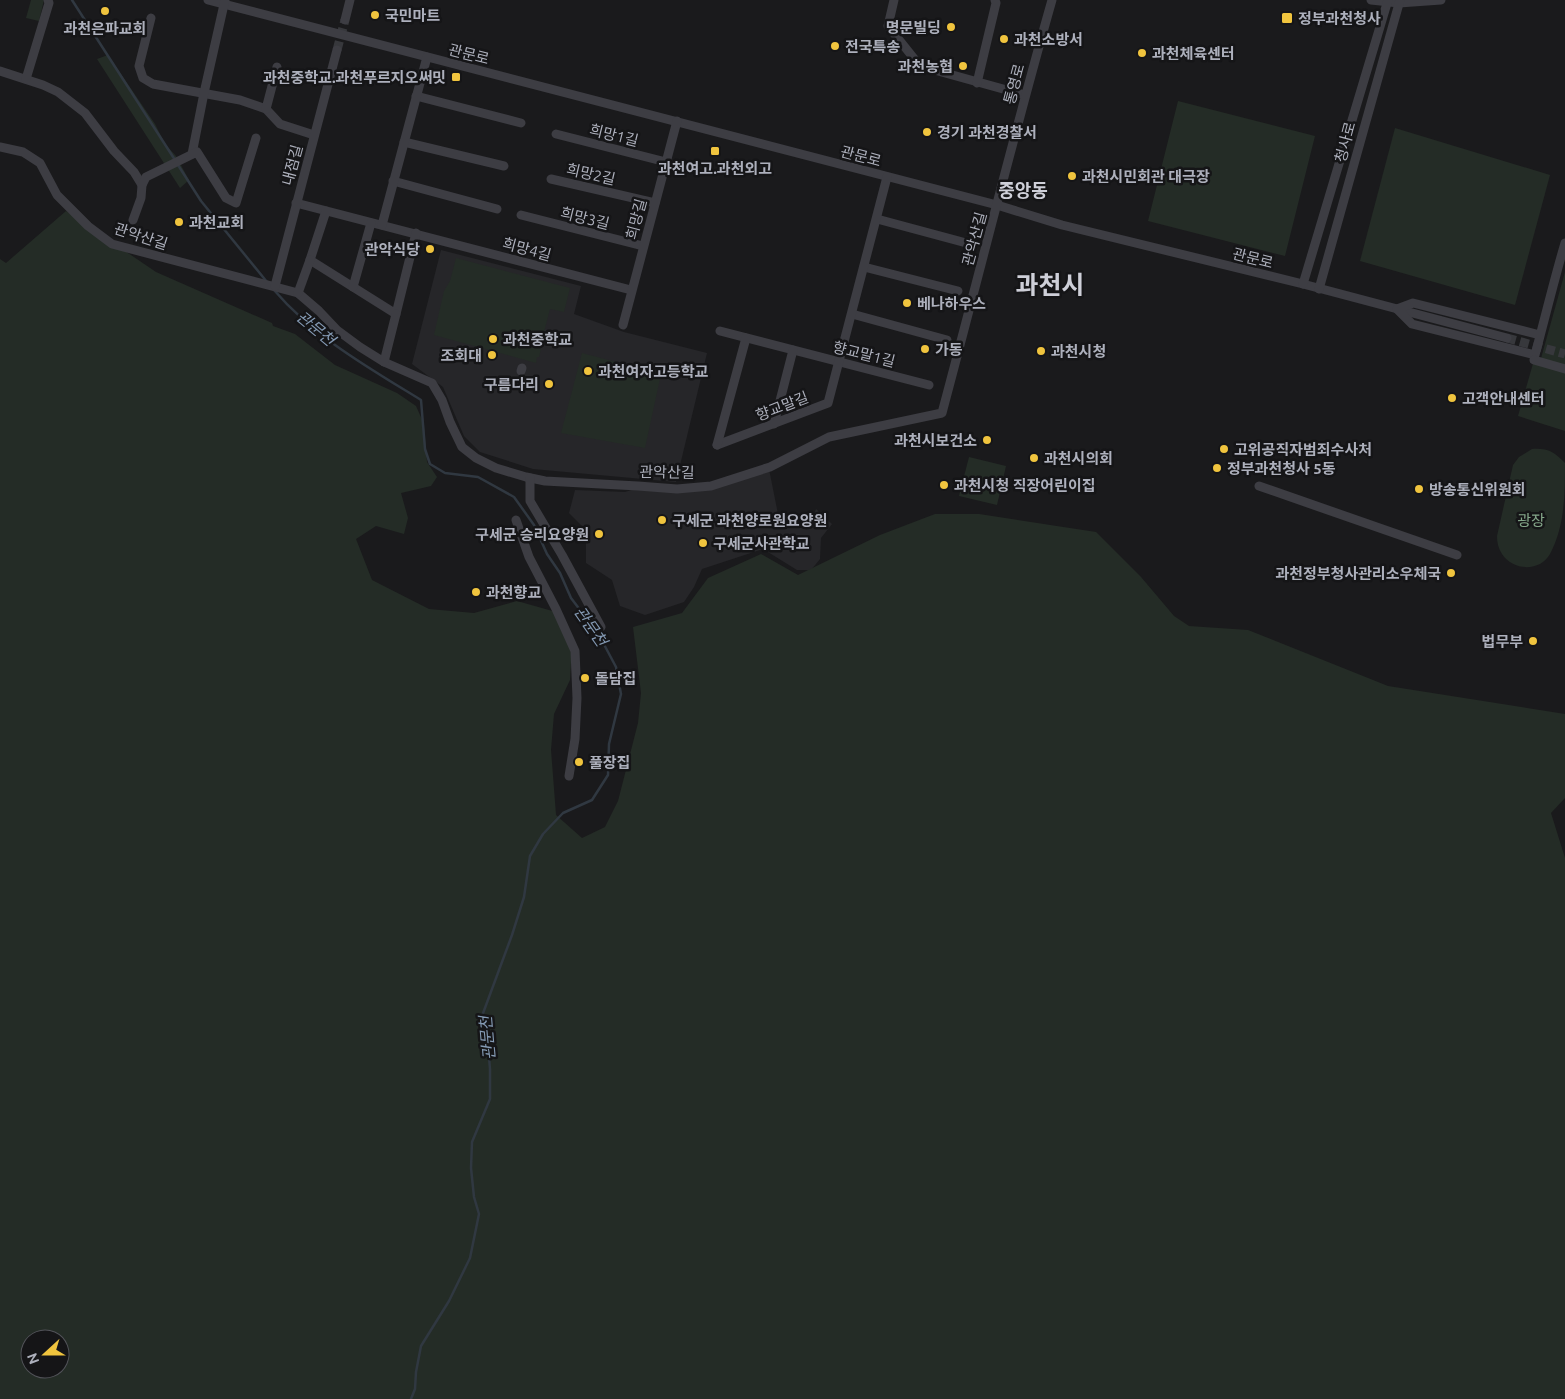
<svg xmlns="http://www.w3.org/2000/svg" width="1565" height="1399" font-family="Ubuntu,'Noto Sans KR',sans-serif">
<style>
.built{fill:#262629}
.green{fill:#242c26;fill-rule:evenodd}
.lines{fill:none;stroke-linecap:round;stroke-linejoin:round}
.stream{stroke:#303841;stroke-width:2.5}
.minor-tunnel{stroke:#37383c;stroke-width:9;stroke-dasharray:9 4.5;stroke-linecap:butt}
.minor{stroke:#3d3d43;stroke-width:9}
.poi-dot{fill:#f0c43e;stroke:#151517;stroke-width:2}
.labels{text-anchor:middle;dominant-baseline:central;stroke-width:5;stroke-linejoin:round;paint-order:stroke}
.poi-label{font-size:15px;font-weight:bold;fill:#adb0bc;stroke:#151517;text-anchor:start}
.street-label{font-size:15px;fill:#adb0bc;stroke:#151517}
.park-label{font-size:15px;fill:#84a689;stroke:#151517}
.water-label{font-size:16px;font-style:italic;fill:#859bb5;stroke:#151517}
.quarter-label{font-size:18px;font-weight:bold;fill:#cecfd8;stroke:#151517}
.town-label{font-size:25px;font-weight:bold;fill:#cecfd8;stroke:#151517}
</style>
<rect width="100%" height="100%" fill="#1a1a1c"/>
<g class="built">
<polygon points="441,250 581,286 574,314 624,332 707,353 676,482 533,469 480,452 464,436 443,387 412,364"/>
<polygon points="769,469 778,514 786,514 803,526 812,521 816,509 832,524 821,538 820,559 811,570 797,570 763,549 702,569 694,587 684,602 645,615 620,606 612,580 586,563 586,530 569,513 575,490 625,492 638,488 677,492"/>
</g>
<g class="green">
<polygon points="31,0 44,0 39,21 26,18"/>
<polygon points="108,55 155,124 165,144 176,156 189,180 180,188 97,59"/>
<polygon points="1178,101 1315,136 1285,256 1148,221"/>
<polygon points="1395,128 1550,175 1515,305 1360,261"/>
<path d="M66,211L156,272L272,323L273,326L295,334L335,365L397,393L416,406L424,424L427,462L437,477L431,486L401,493L408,518L404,534L376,526L356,539L372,580L429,609L474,613L517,601L556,612L572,644L570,680L554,714L551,750L556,815L582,838L605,827L618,801L638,723L641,693L633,627L682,613L708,578L761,554L798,575L880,535L935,514H979L1096,532L1141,577L1174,616L1189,626L1248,630L1388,686L1565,714V798L1551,813L1565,858V1399H0V259L6,263ZM30,1339H60V1369H30Z"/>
<polygon points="456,258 570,288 564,312 550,309 540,348 541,349 539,357 537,357 536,363 434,335 444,291 450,281"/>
<polygon points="1565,272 1565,431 1518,416 1534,360 1540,362"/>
<polygon points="582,353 661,374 645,448 561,433"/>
<path d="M1532,449C1548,448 1554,452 1565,463C1565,493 1565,526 1550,554C1540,572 1513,571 1502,554C1498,548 1497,542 1497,536L1513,465L1519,457Z"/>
<polygon points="969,457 1006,466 997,505 959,496"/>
</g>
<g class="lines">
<g class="stream">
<polyline points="72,0 175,160"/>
<polyline points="178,165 201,201 267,282"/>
<path d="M274,290C314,337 369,368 421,400L425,449L430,464L445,473L478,477L514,497L534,525L547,554L560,573L571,598L599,635L616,667L621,694L609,744L608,775L592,800L563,813L543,834L530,856L524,897L512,935L482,1016L487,1033L490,1069V1099L472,1142L471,1168L474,1197L479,1214L470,1258L449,1301L421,1346L416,1372L415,1389L411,1399"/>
</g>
<g class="minor-tunnel">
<polyline points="337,50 345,20"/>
<polyline points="1507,338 1565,354"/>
</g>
<g class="minor">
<polyline points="208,0 997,205 1062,225 1303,284 1507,338"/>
<polyline points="894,0 888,26 920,66 1025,95"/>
<polyline points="1371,0 1399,3 1441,0"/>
<polyline points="151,18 139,66 143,78 153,84 240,100 266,109 280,124 314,135"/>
<polyline points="345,20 350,0"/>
<polyline points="0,71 43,85 58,92 85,113 114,151 134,172 142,185"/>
<polyline points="26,79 49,3 48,0"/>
<polyline points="977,83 996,3 995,0"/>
<polyline points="416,96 521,123"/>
<polyline points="266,109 277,67"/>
<polyline points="556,134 666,162"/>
<polyline points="404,142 504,166"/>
<path d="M0,147L23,152L40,163L57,195L88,226L112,244L298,293L319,311L337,330L360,347L384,362L432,383L442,400L450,422L462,447L476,458L496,468L526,477L545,481L638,486L677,489L711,486L770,467L829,437L942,413C979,275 1013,137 1052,0"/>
<polyline points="192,154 204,93 225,0"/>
<polyline points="551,179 655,203"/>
<polyline points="393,181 497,209"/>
<polyline points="296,203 631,290"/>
<polyline points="326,211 310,260 396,314 416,233"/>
<polyline points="521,215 643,246"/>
<polyline points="877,219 970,244"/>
<polyline points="133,220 141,198 142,185 146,177 197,152 226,198 236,203 256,138"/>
<polyline points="382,225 427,57"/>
<polyline points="864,267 958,291"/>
<polyline points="1303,284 1388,0"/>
<polyline points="275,286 337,50"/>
<polyline points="353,287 371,223"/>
<polyline points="1319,289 1400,0"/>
<polyline points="298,293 310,260"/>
<polyline points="852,314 947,340"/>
<polyline points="623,325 677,121"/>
<polyline points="720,331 929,385"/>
<path d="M1540,335L1413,303L1397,309L1412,324L1535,355C1545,318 1554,280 1565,243"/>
<polyline points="468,357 469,354"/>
<polyline points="1534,360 1565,369"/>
<polyline points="384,362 396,314"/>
<polyline points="521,371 522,368"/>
<polyline points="774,424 793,350"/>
<polyline points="717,445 828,403 887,177"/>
<polyline points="717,445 746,338"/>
<polyline points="530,478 530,501 562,555 601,627"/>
<polyline points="1259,486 1457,555"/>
<polyline points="516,520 529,557 556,609 575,651 577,698 575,739 569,776"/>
</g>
</g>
<g class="poi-dot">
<circle cx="105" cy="11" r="5"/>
<circle cx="375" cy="15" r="5"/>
<rect x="1281" y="12" width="12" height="12" rx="2.5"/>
<circle cx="951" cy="27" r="5"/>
<circle cx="1004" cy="39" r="5"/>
<circle cx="835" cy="46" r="5"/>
<circle cx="1142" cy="53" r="5"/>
<circle cx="963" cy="66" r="5"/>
<rect x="451" y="72" width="10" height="10" rx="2.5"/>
<circle cx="927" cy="132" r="5"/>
<rect x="710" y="146" width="10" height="10" rx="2.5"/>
<circle cx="1072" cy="176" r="5"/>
<circle cx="179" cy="222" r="5"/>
<circle cx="430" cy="249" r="5"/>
<circle cx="907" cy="303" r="5"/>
<circle cx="493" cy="339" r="5"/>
<circle cx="925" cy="349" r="5"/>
<circle cx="1041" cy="351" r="5"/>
<circle cx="492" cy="355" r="5"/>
<circle cx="588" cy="371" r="5"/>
<circle cx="549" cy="384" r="5"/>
<circle cx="1452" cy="398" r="5"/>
<circle cx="987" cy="440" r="5"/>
<circle cx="1224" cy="449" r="5"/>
<circle cx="1034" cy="458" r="5"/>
<circle cx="1217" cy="468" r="5"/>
<circle cx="944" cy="485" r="5"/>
<circle cx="1419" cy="489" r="5"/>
<circle cx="662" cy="520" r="5"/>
<circle cx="599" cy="534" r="5"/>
<circle cx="703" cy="543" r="5"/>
<circle cx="1451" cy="573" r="5"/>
<circle cx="476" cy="592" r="5"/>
<circle cx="1533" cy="641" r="5"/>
<circle cx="585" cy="678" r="5"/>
<circle cx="579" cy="762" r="5"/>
</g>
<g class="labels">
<g class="poi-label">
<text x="385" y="15">국민마트</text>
<text x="1298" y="18">정부과천청사</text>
<text x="941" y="27" text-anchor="end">명문빌딩</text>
<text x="105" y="28" text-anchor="middle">과천은파교회</text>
<text x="1014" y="39">과천소방서</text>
<text x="845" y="46">전국특송</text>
<text x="1152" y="53">과천체육센터</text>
<text x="953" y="66" text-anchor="end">과천농협</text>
<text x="446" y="77" text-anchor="end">과천중학교.과천푸르지오써밋</text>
<text x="937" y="132">경기 과천경찰서</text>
<text x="715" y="168" text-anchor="middle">과천여고.과천외고</text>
<text x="1082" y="176">과천시민회관 대극장</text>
<text x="189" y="222">과천교회</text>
<text x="420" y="249" text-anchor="end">관악식당</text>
<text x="917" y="303">베나하우스</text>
<text x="503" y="339">과천중학교</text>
<text x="935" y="349">가동</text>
<text x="1051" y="351">과천시청</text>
<text x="482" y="355" text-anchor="end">조회대</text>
<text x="598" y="371">과천여자고등학교</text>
<text x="539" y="384" text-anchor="end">구름다리</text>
<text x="1462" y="398">고객안내센터</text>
<text x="977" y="440" text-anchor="end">과천시보건소</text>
<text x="1234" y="449">고위공직자범죄수사처</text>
<text x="1044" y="458">과천시의회</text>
<text x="1227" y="468">정부과천청사 5동</text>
<text x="954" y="485">과천시청 직장어린이집</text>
<text x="1429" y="489">방송통신위원회</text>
<text x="672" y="520">구세군 과천양로원요양원</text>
<text x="589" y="534" text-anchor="end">구세군 승리요양원</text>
<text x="713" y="543">구세군사관학교</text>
<text x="1441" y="573" text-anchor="end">과천정부청사관리소우체국</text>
<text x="486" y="592">과천향교</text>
<text x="1523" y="641" text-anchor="end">법무부</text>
<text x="595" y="678">돌담집</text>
<text x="589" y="762">풀장집</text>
</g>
<g class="street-label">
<text transform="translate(469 54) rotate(14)">관문로</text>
<text transform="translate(1014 84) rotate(-75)">통영로</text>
<text transform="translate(614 135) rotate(14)">희망1길</text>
<text transform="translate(1345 142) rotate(-75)">청사로</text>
<text transform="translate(861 156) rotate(15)">관문로</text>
<text transform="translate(292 165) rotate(-75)">내점길</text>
<text transform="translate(591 174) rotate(13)">희망2길</text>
<text transform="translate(585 218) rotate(14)">희망3길</text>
<text transform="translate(636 219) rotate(-75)">희망길</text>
<text transform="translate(141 236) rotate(18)">관악산길</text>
<text transform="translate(974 239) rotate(-75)">관악산길</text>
<text transform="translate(527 249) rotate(15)">희망4길</text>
<text transform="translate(1253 258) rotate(14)">관문로</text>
<text transform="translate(864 354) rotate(14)">향교말1길</text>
<text transform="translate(782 406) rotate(-21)">향교말길</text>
<text transform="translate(667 472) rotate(1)">관악산길</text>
</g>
<g class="park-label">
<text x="1531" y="520">광장</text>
</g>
<g class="water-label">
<text transform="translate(316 328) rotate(40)">관문천</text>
<text transform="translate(591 626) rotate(55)">관문천</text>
<text transform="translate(487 1038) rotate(-95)">관문천</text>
</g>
<g class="quarter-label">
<text x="1023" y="190">중앙동</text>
</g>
<g class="town-label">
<text x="1050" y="285">과천시</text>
</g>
</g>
<g transform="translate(45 1354) rotate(249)"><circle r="24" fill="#151517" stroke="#525359"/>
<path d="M0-4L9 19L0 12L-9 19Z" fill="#f0c43e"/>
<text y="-8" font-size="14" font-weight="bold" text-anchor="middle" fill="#adb0bc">N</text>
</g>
</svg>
